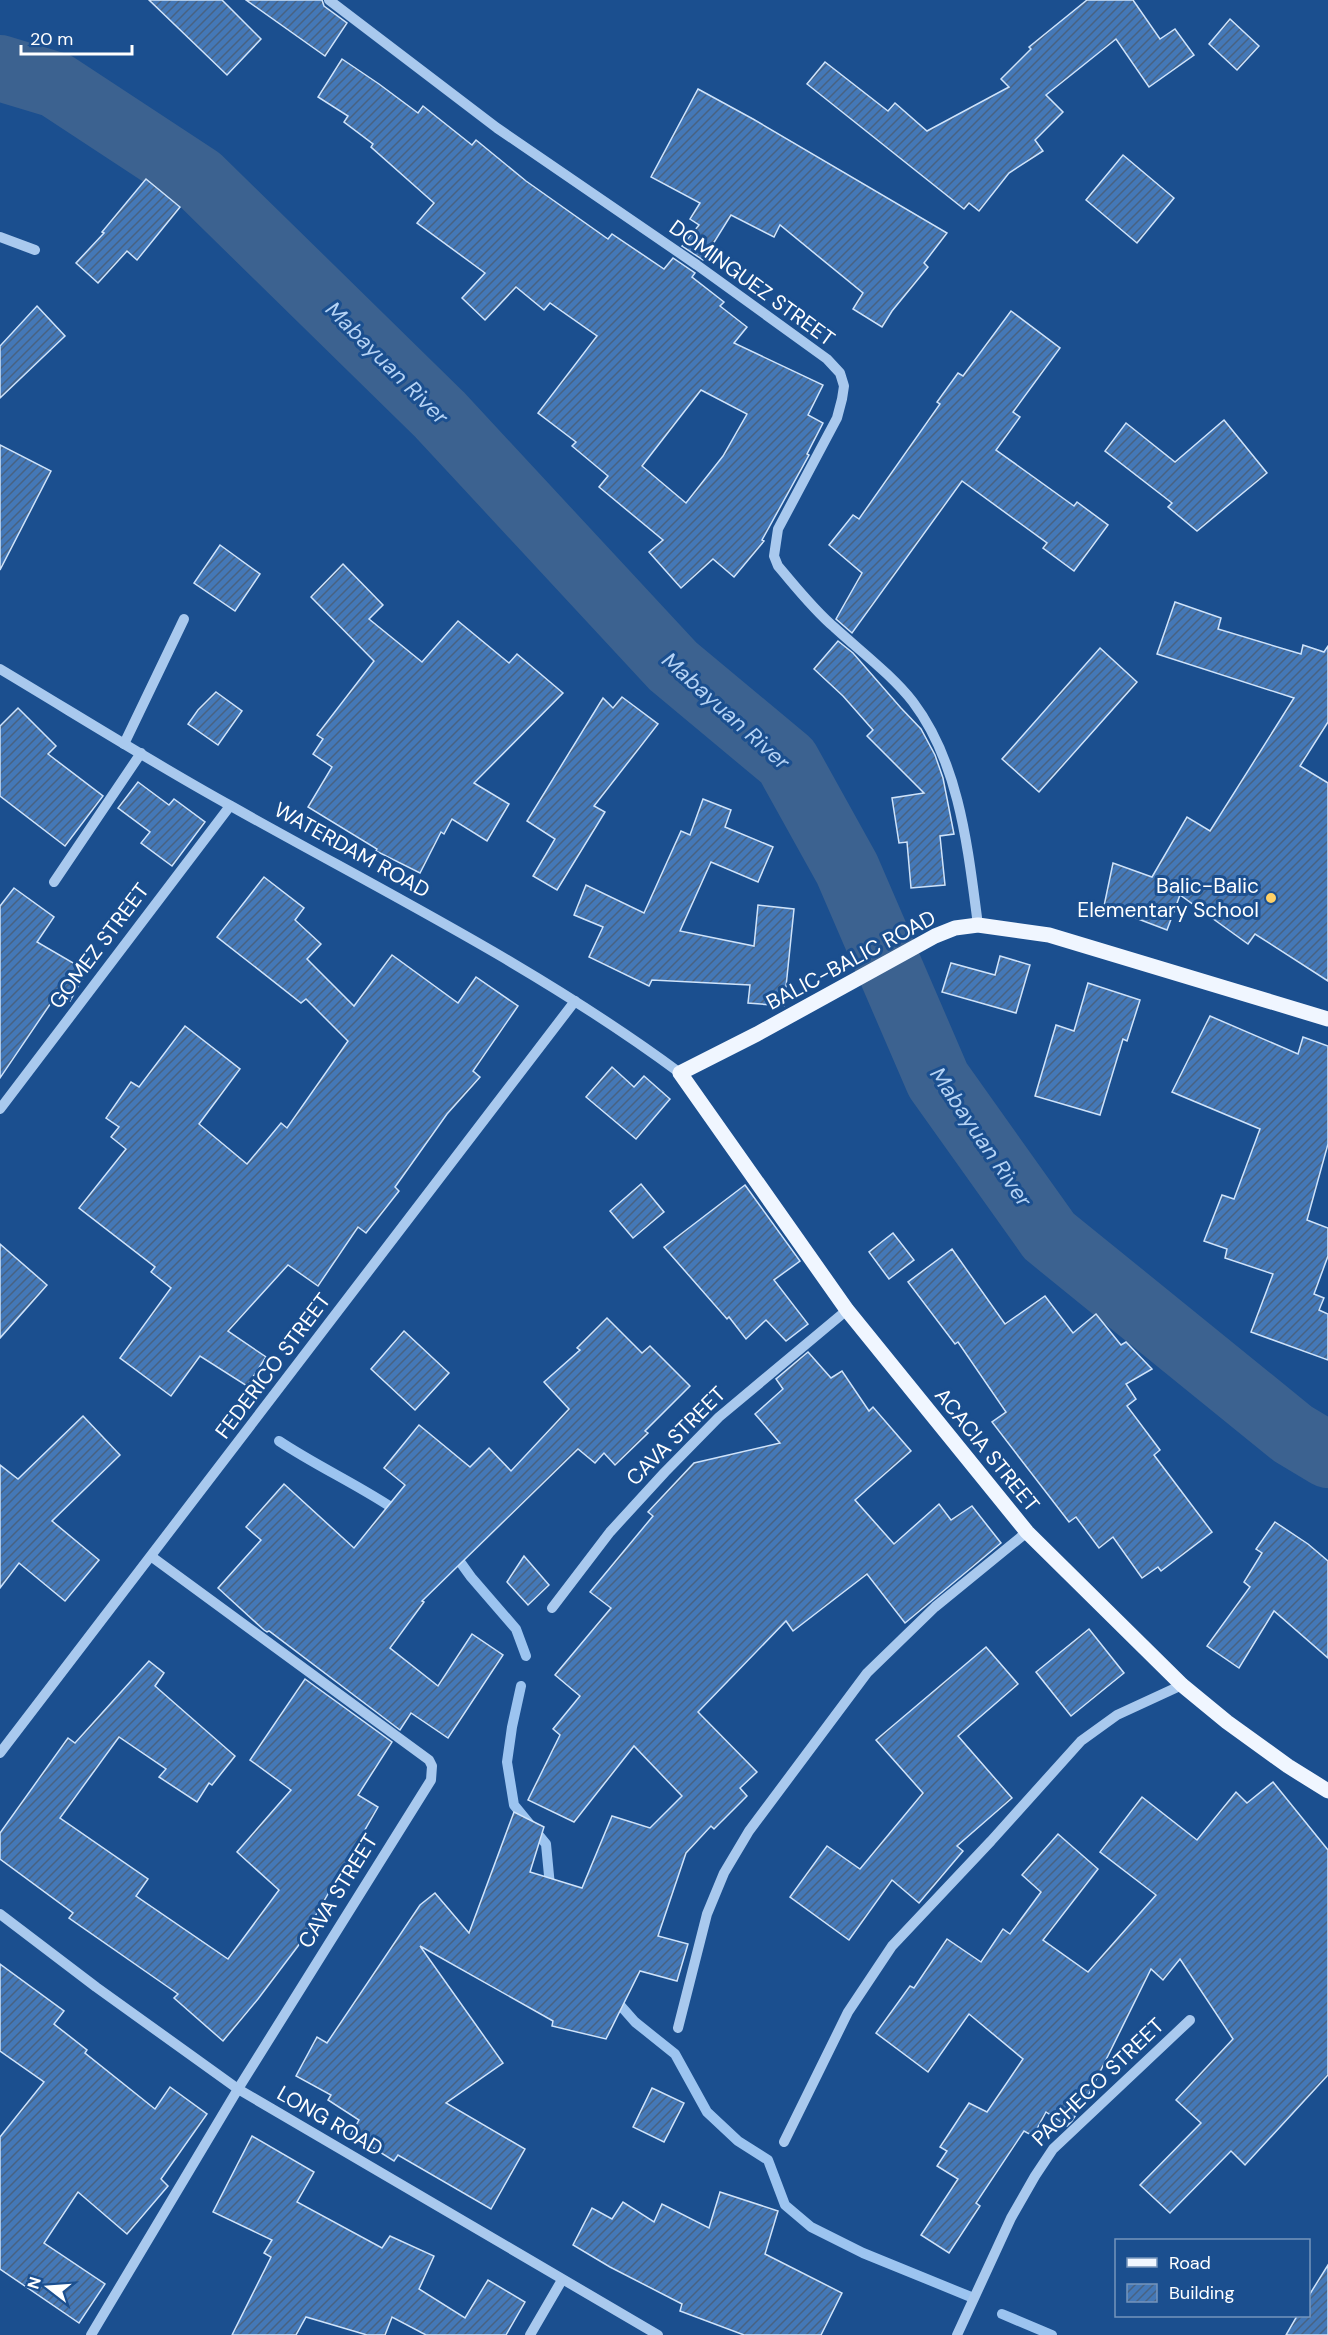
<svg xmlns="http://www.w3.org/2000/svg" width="1328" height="2335" font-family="'DM Sans',sans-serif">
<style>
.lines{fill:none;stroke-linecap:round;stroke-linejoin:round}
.stream{stroke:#9cc4f0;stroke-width:10}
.river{stroke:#3c6290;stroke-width:66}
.building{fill:url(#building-hatch);stroke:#cfe3fa;stroke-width:1.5;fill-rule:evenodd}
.minor{stroke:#a9c9ee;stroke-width:10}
.major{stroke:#f0f6ff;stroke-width:15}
.poi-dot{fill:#ffd166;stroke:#1b4f8f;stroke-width:2}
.labels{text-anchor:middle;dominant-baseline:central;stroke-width:6;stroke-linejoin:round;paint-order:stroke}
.street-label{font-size:21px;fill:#fff;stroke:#1b4f8f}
.poi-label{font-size:21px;fill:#fff;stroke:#1b4f8f;text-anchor:end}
.water-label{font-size:22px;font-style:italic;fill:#b5d3f5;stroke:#1b4f8f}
</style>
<defs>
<pattern id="building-hatch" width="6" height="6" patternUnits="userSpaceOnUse" patternTransform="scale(1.5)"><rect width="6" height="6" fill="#4478b7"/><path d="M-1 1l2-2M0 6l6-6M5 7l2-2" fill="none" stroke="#486282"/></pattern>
</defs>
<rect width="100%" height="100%" fill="#1b4f8f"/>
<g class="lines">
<g class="stream">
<path d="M279,1441C318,1467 361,1486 400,1513"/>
<polyline points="453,1552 471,1577 516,1629 526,1656"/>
<polyline points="521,1686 512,1727 507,1762 514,1805 546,1844 550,1886 554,1890"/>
<polyline points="613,1997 635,2022 675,2054 707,2112 738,2141 768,2160 785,2205 811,2227 863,2253 971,2297"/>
<polyline points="1002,2314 1052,2335"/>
</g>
<polyline class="river" points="0,68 56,85 199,179 440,415 673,666 787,761 847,869 938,1080 1049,1236 1293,1434 1328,1455"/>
</g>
<g class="building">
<polygon points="149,0 222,0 261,39 227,75"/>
<polygon points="246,0 322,0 324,6 347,23 325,56"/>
<polygon points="1087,0 1133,0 1160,39 1175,29 1194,55 1149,87 1116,39 1046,95 1063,112 1035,140 1043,151 1009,173 979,211 969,203 964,209 807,84 825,62 888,111 895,103 927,131 1009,87 1001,79 1031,49 1029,47"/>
<polygon points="1230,19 1259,46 1237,70 1209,44"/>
<path d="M342,59L379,84L418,113L423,106L472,145L476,140L526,181L608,239L612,234L664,269L673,258L695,273L692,277L724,302L720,306L747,327L734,343L823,385L808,415L823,423L807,454L809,455L762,540L764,541L734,577L713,559L681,588L649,552L663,540L599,487L608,476L572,446L576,442L538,413L597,336L550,303L544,310L516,287L485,320L462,298L485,273L417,223L434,203L371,147L373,144L344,122L348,116L318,97ZM701,390L747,414L723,456L686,503L642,466Z"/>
<polygon points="698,89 753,119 947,233 924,263 928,267 892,311 882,327 853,309 863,293 780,225 774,237 731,215 703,260 682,246 699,225 690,219 700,203 651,177"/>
<polygon points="1123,155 1174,198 1137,243 1086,200"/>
<polygon points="146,179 180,207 137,260 127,251 98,283 76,263 104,233 102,232"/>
<polygon points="37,306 65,336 0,398 0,346"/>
<polygon points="1011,311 1060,348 1013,412 1020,417 996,450 1074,506 1077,502 1108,525 1074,571 1043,548 1047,543 962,481 852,633 836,619 862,573 829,545 853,515 859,519 940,404 937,402 958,373 963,376"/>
<polygon points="1224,420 1267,473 1197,531 1168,507 1172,503 1105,451 1126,423 1175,462"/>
<polygon points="0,445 51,471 0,570"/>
<polygon points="220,545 260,574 235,611 194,583"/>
<polygon points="343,564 383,605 369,619 422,662 458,621 509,663 517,654 563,693 474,783 509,804 487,841 452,819 444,834 441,832 420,873 376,851 377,849 308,807 332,767 313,754 323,739 317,735 374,661 311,597"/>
<polygon points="1175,602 1221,618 1218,629 1301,654 1303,645 1324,652 1328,646 1328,722 1300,766 1328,783 1328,981 1255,934 1248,944 1180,895 1167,930 1104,906 1113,863 1152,877 1187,817 1210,831 1294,698 1157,654"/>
<polygon points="838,641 853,653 901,708 921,729 935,755 943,778 954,834 940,836 945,885 911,888 907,842 899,843 892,798 924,793 867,736 873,730 843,696 814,669"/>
<polygon points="1100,648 1137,682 1039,792 1002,759"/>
<polygon points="216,692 242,711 218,745 188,724 198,710"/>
<polygon points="622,697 658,724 594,806 605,812 557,890 533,876 555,839 527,821 603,698 613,708"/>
<polygon points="18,708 56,746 48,754 103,796 65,846 0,796 0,726"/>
<polygon points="138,782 169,805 174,799 205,822 172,866 141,843 150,832 118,808"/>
<polygon points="703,799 731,810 725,827 773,847 758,882 711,862 680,931 754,946 758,905 794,909 784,1006 748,1003 750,985 652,980 649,986 589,957 603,927 574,915 586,885 644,913 681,831 690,835"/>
<polygon points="264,877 304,908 295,920 321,944 307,959 354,1006 392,955 458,1003 476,977 518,1006 473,1071 480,1077 447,1114 395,1187 399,1191 366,1233 358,1227 318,1286 288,1265 228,1331 266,1357 247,1386 200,1356 171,1396 120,1358 171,1288 151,1272 155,1267 79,1208 126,1149 111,1137 119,1127 106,1118 131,1082 139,1087 185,1026 240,1069 199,1124 247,1164 281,1123 287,1128 348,1041 306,999 301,1003 217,937"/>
<polygon points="14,888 54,917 37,942 87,971 70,1001 57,994 0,1078 0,906"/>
<polygon points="1000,956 1030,965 1016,1013 942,992 951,963 995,975"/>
<polygon points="1088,983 1140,1000 1127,1041 1123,1039 1100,1115 1035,1096 1056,1025 1074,1031"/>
<polygon points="1210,1016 1298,1054 1303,1037 1328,1046 1328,1144 1307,1220 1328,1228 1328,1256 1314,1294 1324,1298 1319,1310 1328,1314 1328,1360 1251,1332 1273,1274 1225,1258 1227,1249 1204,1241 1222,1195 1234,1199 1260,1129 1172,1092"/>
<polygon points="612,1067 634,1087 644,1076 670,1099 636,1139 586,1097"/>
<polygon points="641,1184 664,1212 633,1238 610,1211"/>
<polygon points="745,1185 800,1261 774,1280 808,1324 786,1341 766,1320 746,1339 729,1317 727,1319 664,1247"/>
<polygon points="893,1233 914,1260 889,1279 869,1252"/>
<polygon points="0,1244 47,1285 0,1338"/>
<polygon points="952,1249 1005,1324 1045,1296 1073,1333 1096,1314 1121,1345 1126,1342 1152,1369 1126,1384 1136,1399 1127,1406 1160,1450 1154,1455 1212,1532 1161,1571 1158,1567 1142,1578 1113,1537 1099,1548 1076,1517 1069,1522 992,1422 1006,1412 958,1342 955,1344 908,1282"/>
<polygon points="607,1318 642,1353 650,1346 690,1386 645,1431 648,1433 615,1465 604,1453 595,1463 578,1449 422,1601 424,1602 390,1648 438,1686 472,1634 503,1655 448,1738 411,1713 400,1730 269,1631 267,1632 264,1630 218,1588 261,1540 246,1527 284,1484 354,1548 405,1485 384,1468 419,1425 470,1467 489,1448 511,1471 569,1409 544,1382 580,1350 577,1348"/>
<polygon points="404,1331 449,1373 415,1410 371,1369"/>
<polygon points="808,1352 831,1378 842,1371 869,1411 873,1407 911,1451 855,1500 894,1544 939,1504 951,1520 972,1506 1001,1543 905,1623 867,1574 793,1631 786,1621 698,1712 757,1772 740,1788 747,1796 714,1829 711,1826 686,1853 658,1936 688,1944 677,1981 640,1971 606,2039 552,2026 553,2021 420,1946 503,2063 446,2103 525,2149 491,2209 398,2155 394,2161 351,2134 359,2120 328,2100 331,2095 296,2076 317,2037 327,2043 420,1905 435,1893 469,1933 514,1812 544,1827 530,1872 582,1888 612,1816 650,1828 682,1796 634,1746 574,1822 528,1800 560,1735 553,1729 580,1696 555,1675 611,1608 590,1592 653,1516 648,1512 694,1463 780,1443 755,1414 783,1389 776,1379"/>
<polygon points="83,1416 120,1455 52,1521 99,1560 65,1601 19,1563 0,1588 0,1465 18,1479"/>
<polygon points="1275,1522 1308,1544 1328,1561 1328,1658 1274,1611 1239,1668 1207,1646 1250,1587 1244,1582 1262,1553 1256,1549"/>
<polygon points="524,1556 549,1585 528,1605 507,1582"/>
<polygon points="1089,1629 1124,1673 1071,1716 1036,1672"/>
<polygon points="986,1647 1018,1684 958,1736 1012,1798 957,1846 963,1851 919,1903 892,1880 849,1940 790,1897 827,1846 860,1869 923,1793 876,1740"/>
<polygon points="149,1661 164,1673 155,1686 235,1756 212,1785 209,1783 197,1802 159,1777 166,1769 119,1737 60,1818 148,1879 136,1896 228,1959 279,1890 237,1852 291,1790 250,1760 305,1679 392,1742 358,1795 378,1807 298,1946 258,1999 223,2041 174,1998 178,1994 69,1918 73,1913 0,1859 0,1833 68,1738 75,1743"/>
<polygon points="1273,1782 1328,1850 1328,2075 1245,2165 1231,2151 1170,2213 1140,2185 1201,2123 1176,2100 1233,2039 1180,1959 1163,1980 1151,1969 1089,2094 1072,2121 1067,2126 1046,2112 1033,2136 1024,2131 976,2203 980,2206 949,2253 921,2235 958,2179 937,2166 947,2151 940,2147 969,2103 987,2112 1023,2059 969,2014 928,2072 876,2033 910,1986 914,1988 947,1939 981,1962 1003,1929 1010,1934 1041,1892 1022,1875 1058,1834 1098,1869 1043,1940 1088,1972 1156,1895 1100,1852 1142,1797 1197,1840 1236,1792 1247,1803"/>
<polygon points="0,1964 64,2011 54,2024 87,2050 85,2053 155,2109 170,2087 207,2114 161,2179 168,2186 127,2234 78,2192 44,2243 105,2284 79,2323 0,2269 0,2137 44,2082 0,2051"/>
<polygon points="652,2088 684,2103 664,2142 633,2127"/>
<polygon points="252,2136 314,2172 297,2202 382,2248 390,2236 434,2256 419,2289 465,2318 488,2280 525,2302 506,2335 426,2335 392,2317 385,2335 367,2335 306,2317 296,2335 232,2335 271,2257 264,2253 272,2240 213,2212"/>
<polygon points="720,2192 778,2211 765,2254 842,2293 821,2335 744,2335 680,2311 682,2304 610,2267 573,2245 592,2208 612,2219 623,2202 654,2222 662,2204 709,2228"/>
<polygon points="1328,2265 1328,2335 1286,2335 1297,2316 1308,2316 1308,2297"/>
</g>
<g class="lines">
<g class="minor">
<path d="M329,0L497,128L697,265L827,359L840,373L844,386L842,399L837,418L778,529L774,556L778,566C796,587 813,609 834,627C859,650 893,676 913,702C960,764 968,850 978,925"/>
<polyline points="0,237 35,250"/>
<path d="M0,669C77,715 153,763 231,806C382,891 540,969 680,1073"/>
<polyline points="124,744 184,619"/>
<polyline points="54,882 141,753"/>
<polyline points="0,1109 230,806"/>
<polyline points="552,1608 610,1532 665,1472 719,1417 847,1310"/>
<polyline points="0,1753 575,1001"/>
<polyline points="0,1914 96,1987 238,2089 658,2335"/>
<polyline points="678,2028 707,1914 724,1873 749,1831 867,1673 935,1607 1027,1532"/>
<polyline points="784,2142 848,2012 892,1946 991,1841 1081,1741 1117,1715 1182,1685"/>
<polyline points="91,2335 238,2089 431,1780 432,1766 429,1760 152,1557"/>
<polyline points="530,2335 562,2280"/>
<polyline points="957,2335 1011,2218 1035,2176 1053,2149 1190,2020"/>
</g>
<polyline class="major" points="1328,1019 1049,935 978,925 955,928 935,936 757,1034 680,1073 847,1310 1027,1532 1182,1685 1227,1722 1288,1766 1328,1791"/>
</g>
<circle class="poi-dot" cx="1271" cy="898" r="6"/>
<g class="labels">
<g class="street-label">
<text transform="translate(752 283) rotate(36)">DOMINGUEZ STREET</text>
<text transform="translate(352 850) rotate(29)">WATERDAM ROAD</text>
<text transform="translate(99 946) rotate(-53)">GOMEZ STREET</text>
<text transform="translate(851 960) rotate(-28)">BALIC-BALIC ROAD</text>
<text transform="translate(273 1366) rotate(-53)">FEDERICO STREET</text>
<text transform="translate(676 1436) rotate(-45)">CAVA STREET</text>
<text transform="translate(987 1450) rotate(51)">ACACIA STREET</text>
<text transform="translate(338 1891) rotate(-58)">CAVA STREET</text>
<text transform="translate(1098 2082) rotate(-44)">PACHECO STREET</text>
<text transform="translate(330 2121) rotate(30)">LONG ROAD</text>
</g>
<g class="poi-label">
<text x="1259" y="886">Balic-Balic<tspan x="1259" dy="24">Elementary School</tspan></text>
</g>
<g class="water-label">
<text transform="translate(387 363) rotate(45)">Mabayuan River</text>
<text transform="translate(726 711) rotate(42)">Mabayuan River</text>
<text transform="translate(981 1137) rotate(56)">Mabayuan River</text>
</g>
</g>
<rect x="1115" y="2239" width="195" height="78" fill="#1b4f8f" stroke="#7695bc" stroke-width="1.5"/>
<rect x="1127" y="2258" width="30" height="9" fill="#f0f6ff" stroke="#7695bc" stroke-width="1.5"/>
<text x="1169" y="2269" font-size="18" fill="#ffffff">Road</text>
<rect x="1127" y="2284" width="30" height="18" fill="url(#building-hatch)" stroke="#7695bc" stroke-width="1.5"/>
<text x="1169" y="2299" font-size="18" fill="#ffffff">Building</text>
<g transform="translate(48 2287) rotate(287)" stroke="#1b4f8f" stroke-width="4.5" paint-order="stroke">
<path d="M0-4.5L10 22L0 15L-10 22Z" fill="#ffffff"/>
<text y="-9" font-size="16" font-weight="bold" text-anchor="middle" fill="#ffffff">N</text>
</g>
<path d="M21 45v9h111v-9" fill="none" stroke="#ffffff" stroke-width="3"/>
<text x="30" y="45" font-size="18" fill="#ffffff" stroke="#1b4f8f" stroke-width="4.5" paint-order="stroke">20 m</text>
</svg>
